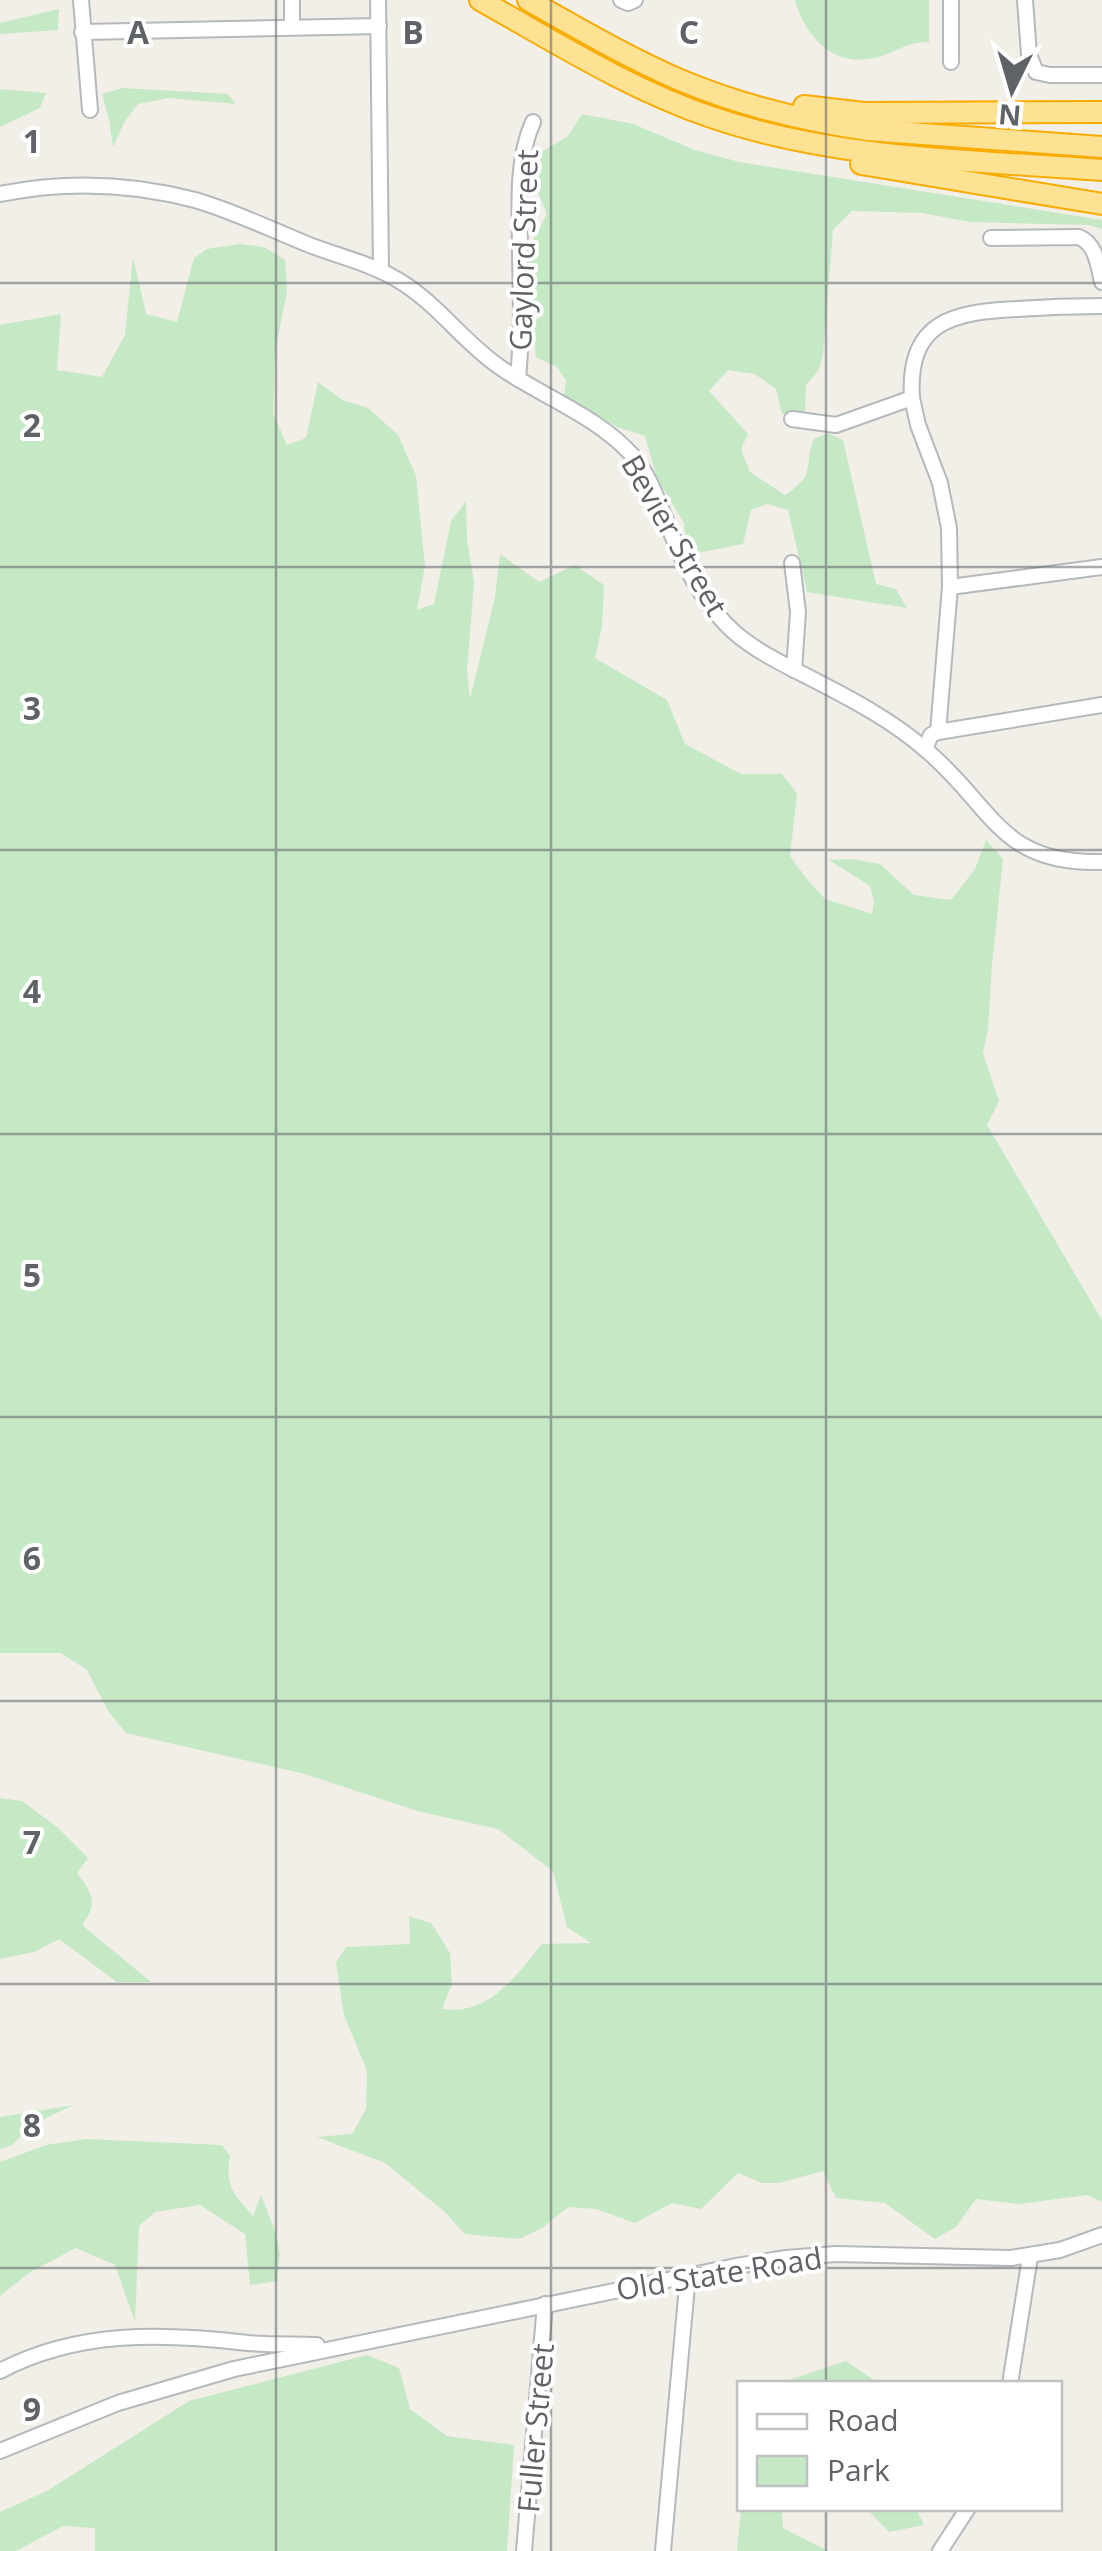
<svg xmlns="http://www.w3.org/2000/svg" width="1102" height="2551" font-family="'Open Sans',sans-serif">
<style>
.green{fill:#c5e8c5}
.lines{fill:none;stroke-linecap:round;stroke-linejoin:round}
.minor-casing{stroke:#b5b8bc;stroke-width:18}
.highway-casing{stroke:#f9ab00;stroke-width:24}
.minor{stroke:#fff;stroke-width:14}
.highway{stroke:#fde293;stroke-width:20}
.grid{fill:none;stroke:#5f6368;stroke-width:2.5;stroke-opacity:0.55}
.labels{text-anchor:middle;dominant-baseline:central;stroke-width:8;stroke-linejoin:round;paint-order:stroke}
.street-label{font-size:30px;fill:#5f6368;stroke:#fff}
.grid-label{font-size:32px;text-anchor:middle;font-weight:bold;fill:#5f6368;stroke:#fff;stroke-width:8;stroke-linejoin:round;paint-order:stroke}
</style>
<rect width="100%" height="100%" fill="#f1efe8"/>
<g class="green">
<path d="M795,0H929V42C902,42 893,56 868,59C830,65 804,33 795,0Z"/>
<polygon points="59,9 58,30 0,34 0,23"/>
<polygon points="123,88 228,94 236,104 169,98 138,104 125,121 113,147 109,119 102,94"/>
<polygon points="0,89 46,93 40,108 0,127"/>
<path d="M582,114L633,124L695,150L739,162L1102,220V229L1089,225L970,222L922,213L852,211L833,230L823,355L819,370L806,385L805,411L782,414L776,389L755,374L728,370L709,391L748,434L741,449L750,472L785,495C818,473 802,470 814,439L828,433L843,440L876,584L896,589L907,608L807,592L788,510L767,504L751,510L743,544L687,555L684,523L657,478L645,436L617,427L564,395L566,381L557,367L536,357L533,321L547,314L532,318L529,248L547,214L537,190L532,168L543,151L568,136Z"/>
<path d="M240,244L264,247L285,260L287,291L275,352L273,413L287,445L306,438L318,382L342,400L368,408L398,435L416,476L425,566L417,610L434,604L451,521L466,501L467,540L474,582L467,671L470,699L495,597L500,554L539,582L575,565L604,585L602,626L595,658L667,700L685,744L741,774H782L797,793L790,856L806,878L825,899L872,914L874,902L870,886L829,860L852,859L880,864L914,895L951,900L975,869L986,840L1003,859L992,965L988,1029L983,1053L999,1101L987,1125L1102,1320V2202L1087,2195L1019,2204L976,2199L956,2227L935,2239L885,2203L836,2198L823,2171L779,2183H762L738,2173L701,2209L672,2203L635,2223L596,2209L568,2207L542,2228L519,2239L465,2234L445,2212L385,2163L317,2137L352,2134L366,2109L367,2071L344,2015L336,1963L346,1947L410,1944L409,1916L431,1923L450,1953L452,1984L442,2009C489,2016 515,1977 542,1944L591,1943L567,1927L553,1871L498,1829L417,1811L305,1774L126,1733L108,1711L87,1670L61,1653H0V325L61,314L57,370L102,377L125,335L133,257L146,314L177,322L194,258L207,249Z"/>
<path d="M0,1798L22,1801L57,1827L88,1858L77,1873C92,1893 99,1903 82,1925L151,1982H117L59,1939L34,1952L0,1959Z"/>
<polygon points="73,2105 32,2125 12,2145 0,2149 0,2117"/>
<path d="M86,2139L222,2145L230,2156C225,2187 233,2193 253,2216L261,2195L276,2234L280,2254L277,2281L250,2285L245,2234L200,2205L155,2212L139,2226L135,2322L115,2265L76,2248L30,2272L0,2296V2162L46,2145Z"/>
<polygon points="367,2355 399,2368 410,2409 447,2436 514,2445 507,2551 95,2551 95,2528 63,2526 16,2551 0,2551 0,2512 47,2491 189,2401"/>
<polygon points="846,2361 878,2383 782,2383 783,2382"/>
<polygon points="741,2509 782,2509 783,2528 828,2551 737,2551"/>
<polygon points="867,2509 916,2509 924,2525 889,2532"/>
</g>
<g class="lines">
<g class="minor-casing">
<g id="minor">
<polyline points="81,0 90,110"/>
<polyline points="378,0 381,271"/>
<polyline points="621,0 628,3 635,0"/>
<polyline points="1025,0 1029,55 1036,72 1050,75 1102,75"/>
<polyline points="292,27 292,0"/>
<polyline points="82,32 379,26"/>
<polyline points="951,62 951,0"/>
<path d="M0,194C64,181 131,183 195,200C233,211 270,229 307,244C337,256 370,263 398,280C437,303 464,343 501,368C545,398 597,416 633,456C651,477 659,505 670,530C684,567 704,605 734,632C758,653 789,667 818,682C855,701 894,722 926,750C994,807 999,865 1102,862"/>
<path d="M991,238L1079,237C1096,244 1098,265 1102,282"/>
<path d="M518,379C522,337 521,296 520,254C520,212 515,162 533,122"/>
<polyline points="792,419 836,425 912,398"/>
<polyline points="792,563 798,612 794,670"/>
<polyline points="950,587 1102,567"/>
<polyline points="938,732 1102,705"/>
<path d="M925,749L931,735L938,732L950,587L949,528L940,483L918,425L912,398C907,321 953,312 1017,309C1045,307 1073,306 1102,306"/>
<path d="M0,2371C78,2330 163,2333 248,2343C270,2345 294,2344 317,2345"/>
<polyline points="1010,2384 1030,2257"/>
<polyline points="0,2451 118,2403 234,2369 736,2266 786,2258 836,2254 1011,2258 1060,2250 1102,2235"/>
<polyline points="524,2551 545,2304"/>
<polyline points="663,2551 688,2275"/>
<polyline points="940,2551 968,2508"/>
</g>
</g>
<g class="highway-casing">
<g id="highway">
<path d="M480,0C555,42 629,89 711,117C836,160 971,160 1102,170"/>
<path d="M528,0C578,28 627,57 680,80C740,105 803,121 868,130L1102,147"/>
<polyline points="804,106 864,113 1102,112"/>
<polyline points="861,164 1102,204"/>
</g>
</g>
<use href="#minor" class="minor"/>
<use href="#highway" class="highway"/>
</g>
<path class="grid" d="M276,0V2551M551,0V2551M826,0V2384M0,283H1102M0,567H1102M0,850H1102M0,1134H1102M0,1417H1102M0,1701H1102M0,1984H1102M0,2268H1102M826,2508V2551"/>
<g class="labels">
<g class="street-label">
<text transform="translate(523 250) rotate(-88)">Gaylord Street</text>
<text transform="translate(675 535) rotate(60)">Bevier Street</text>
<text transform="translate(719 2273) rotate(-9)">Old State Road</text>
<text transform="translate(535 2428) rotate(-85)">Fuller Street</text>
</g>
</g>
<g class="grid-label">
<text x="138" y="44">A</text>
<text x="413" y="44">B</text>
<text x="689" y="44">C</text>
<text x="32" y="153">1</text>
<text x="32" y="437">2</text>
<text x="32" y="720">3</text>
<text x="32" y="1003">4</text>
<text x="32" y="1287">5</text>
<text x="32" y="1570">6</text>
<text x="32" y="1854">7</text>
<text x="32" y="2137">8</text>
<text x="32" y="2421">9</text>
</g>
<rect x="737" y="2381" width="325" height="130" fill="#ffffff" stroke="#bfc1c3" stroke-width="2.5"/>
<rect x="757" y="2414" width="50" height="15" fill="#ffffff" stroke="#bfc1c3" stroke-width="2.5"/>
<text x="827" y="2431" font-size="30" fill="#5f6368">Road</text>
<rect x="757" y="2456" width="50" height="30" fill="#c5e8c5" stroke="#bfc1c3" stroke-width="2.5"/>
<text x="827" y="2481" font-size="30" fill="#5f6368">Park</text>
<g transform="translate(1012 90) rotate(185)" stroke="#ffffff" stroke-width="8" paint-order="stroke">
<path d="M0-8L18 38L0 25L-18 38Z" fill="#5f6368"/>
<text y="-15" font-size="28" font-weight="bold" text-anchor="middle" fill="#5f6368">N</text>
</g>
</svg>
